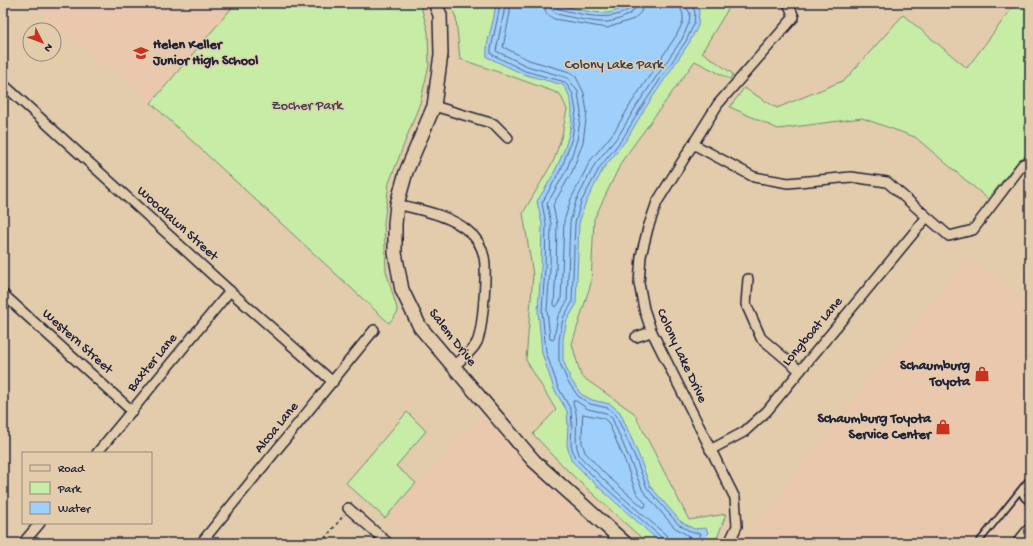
<svg xmlns="http://www.w3.org/2000/svg" width="1033" height="546" font-family="'Gochi Hand',sans-serif">
<style>
.built{fill:#e9c8ae}
.green{fill:#c7eca6;stroke:#748770}
.water{fill:#9fcffb;stroke:#6d8aae}
.lines{fill:none;stroke-linecap:round;stroke-linejoin:round}
.shore{stroke:#546788;stroke-width:1}
.lane-casing{stroke:#22223b;stroke-width:8}
.street-casing{stroke:#22223b;stroke-width:12}
.secondary-casing{stroke:#22223b;stroke-width:16}
.primary-casing{stroke:#22223b;stroke-width:18}
.path{stroke:#22223b;stroke-width:1.5;stroke-dasharray:3 3;stroke-linecap:butt}
.lane{stroke:#e2ccac;stroke-width:4.5}
.street{stroke:#e2ccac;stroke-width:9}
.secondary{stroke:#e2ccac;stroke-width:13}
.primary{stroke:#e2ccac;stroke-width:15}
.labels{text-anchor:middle;dominant-baseline:central;stroke-width:3;stroke-linejoin:round;paint-order:stroke}
.poi-label{font-size:14px;font-weight:bold;fill:#22223b;stroke:#e2ccac;text-anchor:end}
.park-label{font-size:14px;fill:#3b404b;stroke:#e2ccac}
.street-label{font-size:14px;fill:#22223b;stroke:#e2ccac}
</style>
<rect width="100%" height="100%" fill="#e2ccac"/>
<filter id="ink" filterUnits="userSpaceOnUse"><feTurbulence type="fractalNoise" baseFrequency=".025" numOctaves="2"/><feDisplacementMap in="SourceGraphic" scale="8" xChannelSelector="R" yChannelSelector="G"/><feConvolveMatrix kernelMatrix="1 2 1 2 8 2 1 2 1" color-interpolation-filters="sRGB"/></filter>
<g filter="url(#ink)">
<g class="built">
<polygon points="26,3 236,3 151,103"/>
<polygon points="968,257 1030,302 1030,499 995,543 740,543"/>
<polygon points="481,416 564,501 609,543 413,543 387,520"/>
</g>
<g class="green">
<polygon points="236,3 420,3 428,32 429,65 420,103 389,183 384,223 386,271 398,312 389,323 151,103"/>
<polygon points="450,3 729,3 731,4 702,52 733,74 730,79 695,61 622,161 594,219 591,283 572,344 581,376 634,413 689,520 726,514 718,536 712,543 647,543 570,473 533,434 556,410 526,360 533,275 523,213 554,160 562,135 567,109 560,94 519,79 460,59 456,18"/>
<polygon points="1016,3 1030,3 1030,153 1019,160 988,199 915,137 862,118 778,129 730,107 744,88 777,108 845,80 903,15 967,68"/>
<polygon points="407,412 426,431 396,466 416,483 385,518 346,483"/>
</g>
<path class="water" d="M495,3H555C562,7 600,14 607,13C615,12 624,8 630,3H694L699,10L698,26L689,43L644,110L626,140L603,169L585,204L579,223L576,305L567,320L563,339V360L571,380L581,394L592,400L610,404L620,412L639,456L650,486L680,521L694,529L706,528L708,533L701,543H661L594,483L571,460L567,445L568,425L567,411L554,389L542,353L538,310L541,269L542,224L537,201C554,177 581,125 569,96C568,92 565,88 563,85L523,74L487,57C485,39 496,21 495,3Z"/>
<g class="lines">
<g class="shore">
<polyline points="499,3 499,11 491,49 491,54 525,71 565,82 573,94 576,111 572,138 562,167 542,203 546,224 545,269 542,310 546,352 558,387 571,410 572,425 571,445 575,458 597,480 662,538 664,543"/>
<polyline points="504,3 504,12 496,51 527,66 568,78 578,92 581,113 577,140 567,169 547,204 551,224 550,269 547,310 550,339 552,340 554,339 558,316 567,302 570,222 576,201 595,164 619,135 637,105 682,39 689,23 690,13 686,7 686,3"/>
<polyline points="510,3 510,13 503,47 529,60 570,72 576,77 584,93 587,112 583,142 572,172 553,205 557,225 556,269 554,305 556,307 561,300 564,221 571,199 590,161 614,132 632,102 676,36 683,22 683,15 681,9 680,3"/>
<polyline points="544,3 546,13 554,19 607,28 634,19 641,12 643,3"/>
<path d="M550,3L551,9L557,14C569,17 596,23 607,22C617,21 637,14 637,3"/>
<path d="M555,3L556,7L559,9C581,14 612,24 632,7V3"/>
<polyline points="691,3 695,12 694,24 686,41 641,108 623,138 600,167 581,202 575,223 572,303 563,318 559,340 559,361 568,382 578,396 590,404 608,408 616,415 635,457 647,488 678,524 693,533 701,533 698,543"/>
<polygon points="583,414 603,418 608,422 625,461 636,492 646,504 645,507 643,507 604,473 585,452 582,443"/>
<path d="M669,543L666,535C641,513 614,491 591,467C587,463 581,459 579,454C572,438 581,419 573,403V401H576L588,409L606,413L612,418L643,491L674,527L692,538L693,543"/>
</g>
<g class="lane-casing">
<g id="lane">
<polyline points="1030,491 1020,491 1024,498 1030,503"/>
<polyline points="978,543 1030,478"/>
</g>
</g>
<g class="street-casing">
<g id="street">
<polyline points="3,84 230,291 333,382"/>
<polyline points="434,106 494,124 508,138"/>
<polyline points="693,144 754,177 788,183 851,177 887,182 949,236 973,230 1023,164 1030,162"/>
<path d="M397,204C420,210 450,215 468,231C476,237 482,247 484,257C487,271 483,329 477,342C472,352 462,359 454,366"/>
<polyline points="748,279 746,304 761,338 799,370"/>
<polyline points="3,294 132,411"/>
<polyline points="636,337 651,332"/>
<polyline points="710,450 744,432 767,411 926,218"/>
<polyline points="97,453 230,291"/>
<polyline points="348,508 388,543"/>
<polyline points="23,543 40,523"/>
<polyline points="201,543 374,330"/>
<polyline points="729,543 737,526 735,498 651,330 644,309 639,283 641,256 648,228 657,202 718,104 794,17 788,3"/>
</g>
</g>
<g class="secondary-casing">
<polyline id="secondary" points="435,3 440,15 441,54 434,106 406,172 397,204 395,224 395,253 402,290 420,327 534,461 625,543"/>
</g>
<g class="primary-casing">
<polyline id="primary" points="1021,543 1030,532"/>
</g>
<polyline class="path" points="321,543 344,515"/>
<use href="#lane" class="lane"/>
<use href="#street" class="street"/>
<use href="#secondary" class="secondary"/>
<use href="#primary" class="primary"/>
</g>
</g>
<defs>
<g id="school-bare" transform="scale(1.2)"><path d="M0-5L7-2L0 1L-7-2ZM-4 1L0 2.5L4 1V4Q0 6-4 4Z" fill="#c8321e" stroke="#e2ccac" stroke-width="2.5" paint-order="stroke"/></g>
<g id="shop-bare" transform="scale(1.2)"><path d="M-5-2.5h2.3a2.7 3.5 0 0 1 5.4 0H5L5.5 6h-11ZM-1.5-2.5h3a1.5 2.3 0 0 0-3 0Z" fill="#c8321e" stroke="#e2ccac" stroke-width="2.5" paint-order="stroke"/></g>
</defs>
<g fill-rule="evenodd">
<use href="#school-bare" x="141" y="53"/>
<use href="#shop-bare" x="982" y="374"/>
<use href="#shop-bare" x="943" y="427"/>
</g>
<g class="labels">
<g class="poi-label">
<text x="153" y="45" text-anchor="start">Helen Keller<tspan x="153" dy="16">Junior High School</tspan></text>
<text x="970" y="366">Schaumburg<tspan x="970" dy="16">Toyota</tspan></text>
<text x="931" y="419">Schaumburg Toyota<tspan x="931" dy="16">Service Center</tspan></text>
</g>
<g class="park-label">
<text x="614" y="65">Colony Lake Park</text>
<text x="307" y="106">Zocher Park</text>
</g>
<g class="street-label">
<text transform="translate(177 224) rotate(42)">Woodlawn Street</text>
<text transform="translate(813 332) rotate(-50)">Longboat Lane</text>
<text transform="translate(452 338) rotate(52)">Salem Drive</text>
<text transform="translate(77 342) rotate(42)">Western Street</text>
<text transform="translate(681 356) rotate(65)">Colony Lake Drive</text>
<text transform="translate(153 363) rotate(-51)">Baxter Lane</text>
<text transform="translate(277 428) rotate(-51)">Alcoa Lane</text>
</g>
</g>
<rect width="1033" height="546" fill="none" stroke="#e2ccac" stroke-width="16"/>
<rect x="8" y="8" width="1017" height="530" fill="none" stroke="#22223b" stroke-width="1.5" filter="url(#ink)"/>
<rect x="22" y="452" width="130" height="72" fill="#e2ccac" stroke="#95887f"/>
<rect x="30" y="465" width="20" height="6" fill="#e2ccac" stroke="#95887f"/>
<text x="58" y="472" font-size="12" fill="#22223b">Road</text>
<rect x="30" y="482" width="20" height="12" fill="#c7eca6" stroke="#95887f"/>
<text x="58" y="492" font-size="12" fill="#22223b">Park</text>
<rect x="30" y="502" width="20" height="12" fill="#9fcffb" stroke="#95887f"/>
<text x="58" y="512" font-size="12" fill="#22223b">Water</text>
<g transform="translate(42 42) rotate(132)"><circle r="19" fill="#e2ccac" stroke="#95887f"/>
<path d="M0-3L7 15L0 10L-7 15Z" fill="#c8321e"/>
<text y="-6" font-size="11" font-weight="bold" text-anchor="middle" fill="#22223b">N</text>
</g>
</svg>
